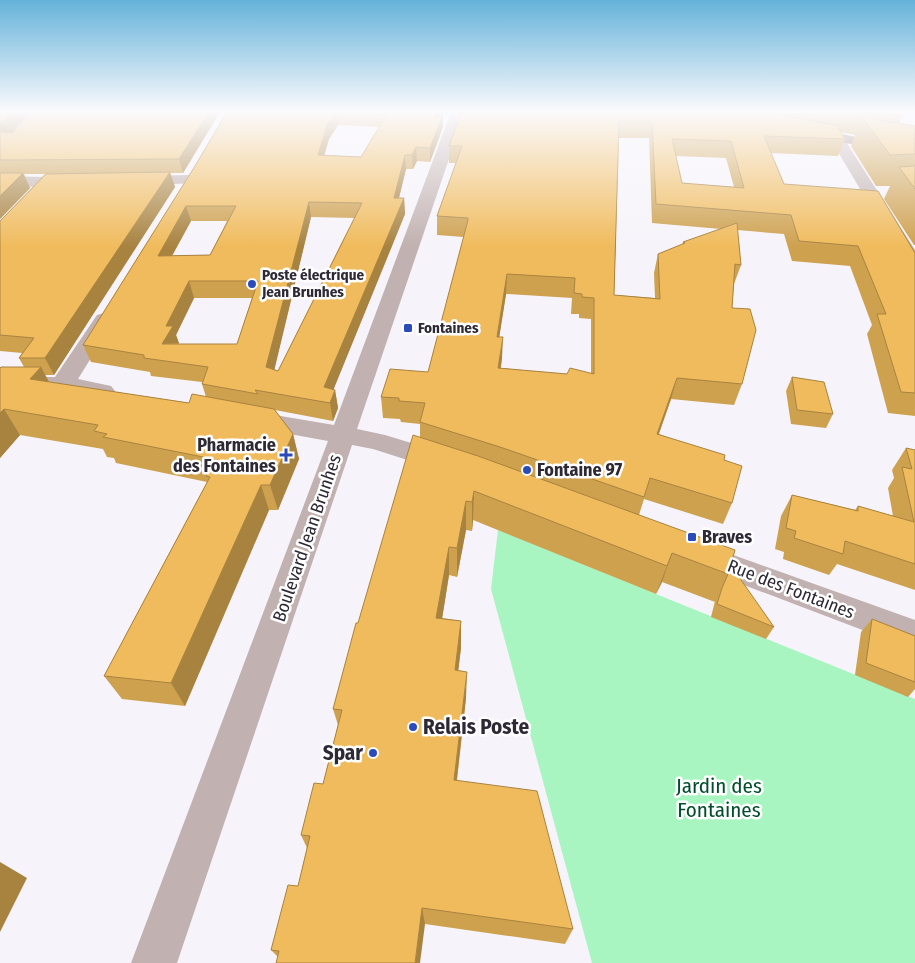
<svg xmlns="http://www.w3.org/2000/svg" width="915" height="963" font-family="'Fira Sans Condensed',sans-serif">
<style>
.green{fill:#a8f5c1}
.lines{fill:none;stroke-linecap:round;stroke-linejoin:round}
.minor{fill:#c1b1b0;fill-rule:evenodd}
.major{fill:#947877;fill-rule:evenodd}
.wall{fill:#cea14f;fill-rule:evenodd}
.shaded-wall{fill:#a88340}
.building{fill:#f0bb5c;stroke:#a88340;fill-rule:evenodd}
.poi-dot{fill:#2b4bba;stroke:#fff;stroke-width:2}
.labels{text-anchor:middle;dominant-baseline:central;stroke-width:5;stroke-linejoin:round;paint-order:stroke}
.far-poi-label{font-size:15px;font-weight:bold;fill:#2d2935;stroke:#fff;text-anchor:start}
.poi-label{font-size:18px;font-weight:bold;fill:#2d2935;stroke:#fff;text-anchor:start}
.street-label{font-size:18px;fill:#2d2935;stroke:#fff}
.near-poi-label{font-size:21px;font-weight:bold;fill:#2d2935;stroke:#fff;text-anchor:start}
.near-park-label{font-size:21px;fill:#004f29;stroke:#fff}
</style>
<rect width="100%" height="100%" fill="#f6f4fa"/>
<polygon class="green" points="498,530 915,699 915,963 592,963 491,589"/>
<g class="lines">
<g class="minor">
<polygon points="451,112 465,112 357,429 385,435 454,456 458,463 454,470 445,472 373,449 352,445 177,963 131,963 328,441 251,427 242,425 238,419 242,413 251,411 334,425"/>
<polygon points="842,134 847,135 849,138 848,145 915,250 915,271 908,269 905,265 834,145 837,135"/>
<polygon points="189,175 195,177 197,180 195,183 135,186 129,184 127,181 129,178 135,176"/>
<polygon points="0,176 47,177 53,179 55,182 53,185 47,187 0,186"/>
<polygon points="104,313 111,315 115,319 78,379 111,386 115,391 111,396 103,399 61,391 0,391 0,377 55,377 97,315"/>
<polygon points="697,542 915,620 915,650 686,563 682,554 686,545"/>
</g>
<polygon class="major" points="807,127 915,149 915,157 802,134 800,131 802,128"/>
</g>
<g class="wall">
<path d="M0,112H220L183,173H170L175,187L54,375H45L49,382L189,403L206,397L202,384V382L151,376L150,372L91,362L83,345L195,166L227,112H444L442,114L443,127L430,162L417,161L413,169H406L399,198H404L405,214L333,390H335L338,408L333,421L275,410L293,434L299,459L278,510H269L185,706L122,699L104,676L207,482L116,463L114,458L107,457L103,449L20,435L0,458V368L24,367L19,358L22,353L0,351V221L45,174H24L30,188L0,219ZM22,121L21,125L12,133ZM338,125L379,127L361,157L324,155L329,139ZM311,217L354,218L278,371L274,369ZM191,221H227L210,255L172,256ZM194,298H252L237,344H179L176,335Z"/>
<path d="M461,112H899L902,116L899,123L915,126V245H914L884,199L890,186H876L851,146L855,135L840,132L845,139L838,156L771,153L784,184L915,253V416L888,413L867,334L872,325L850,266L792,261L784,234L737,230L741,265L734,284L732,308L742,384L734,405L671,399L659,434L724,460L732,503L723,524L644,499L639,515L730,566L774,627L766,639L711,617L715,601V602L662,582L656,594L473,520L472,531L466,530L457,577L449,575L442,618L461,621V648L458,671L466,698L457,781L573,929L565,944L425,924L278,957L271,950L298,886L307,848L301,835L323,784L338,725L333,709L358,623L420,437V424L401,422L400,419L383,418L381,397L428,372L464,237L437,235V216L456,163H449V146ZM619,138H649L652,223L721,229L683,242L682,245L658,254L654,273L655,298L614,295ZM676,156L726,158L734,187L682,183ZM506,294L572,298L571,314H579V318L591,319V373L567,374L501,368L502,358L499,337Z"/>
<polygon points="792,377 833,414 826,428 791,424 786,391"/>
<polygon points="906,448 915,450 915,590 837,564 829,575 783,559 784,552 775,549 781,516 792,495 855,510 858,506 893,516 888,488 894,478 892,470"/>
<polygon points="872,619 915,636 915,689 908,697 855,675 861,632"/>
</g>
<g class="shaded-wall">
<polygon points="13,112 31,112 4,141 0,134 0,124"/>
<polygon points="209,112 220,112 183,173 179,159"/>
<polygon points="336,112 338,125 329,139 320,170 318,155 327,125"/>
<polygon points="437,112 444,112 435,132 435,118"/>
<polygon points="443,114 443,127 430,162 430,148"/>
<polygon points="416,147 417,161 413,169 412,155"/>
<polygon points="405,155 406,169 395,214 394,198"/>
<polygon points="170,172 175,187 54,375 45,358"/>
<polygon points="23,173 30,188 0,219 0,196"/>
<polygon points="404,198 405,214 328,403 324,387"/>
<polygon points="309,202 311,217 271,384 266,367"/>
<polygon points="186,206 191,221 163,272 158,256"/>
<polygon points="507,274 506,294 496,358 497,337"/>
<polygon points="189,281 194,298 176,335 179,343 162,344 166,326"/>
<polygon points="503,337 502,358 497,389 498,368"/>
<polygon points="41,367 55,393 30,379"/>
<polygon points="677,378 671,399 651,455 657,434"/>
<polygon points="335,390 338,408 333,421 330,403"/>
<polygon points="4,409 20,435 0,458 0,413"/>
<polygon points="293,434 299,459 278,510 270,485"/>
<polygon points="261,485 269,510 185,706 171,683"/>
<polygon points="474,491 473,520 472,531 472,502"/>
<polygon points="466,501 466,530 457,577 457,548"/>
<polygon points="449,547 449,575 438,645 436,618"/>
<polygon points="672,553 662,582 656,594 667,566"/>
<polygon points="461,621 461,648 455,697 455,670"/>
<polygon points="467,672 466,698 454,803 454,780"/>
<polygon points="0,862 27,878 0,932"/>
<polygon points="422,908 425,924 420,963 415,963"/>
</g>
<g class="building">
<polygon points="0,112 13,112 0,124"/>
<polygon points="31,112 209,112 179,159 0,160 0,132 12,133 21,125 23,118"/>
<path d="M227,112H437L435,118L443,114L430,148L416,147L412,155H405L394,198H404L324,387L335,390L330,403L255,390L258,394L202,384L208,367L144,358V355L83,345L195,166ZM336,112L387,114L361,157L318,155L327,125ZM309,202L362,203L278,371L266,367ZM186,206H236L210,255L158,256ZM189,281H258L237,344H162L173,326H166Z"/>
<path d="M461,112H764L839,126V129L845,139L764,136L784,184L878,191L915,253V393L901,392L877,314H886L858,246L799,241L791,215L656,204L652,121H619L614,295L660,299L658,254L685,243L683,242L737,223L741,265L735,264L732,308L750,309L756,330L742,384L677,378L657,434L725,455L724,460L742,466L732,503L650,478L644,497L500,447L420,422L425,403L399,401V398L381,397L390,369L428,372L468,220V218L437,216L462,146H449ZM672,139L731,141L744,188L682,183ZM507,274L575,278L574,293L582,294V297L594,298V374L570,368L567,374L498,368L503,337H497Z"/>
<polygon points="881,112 899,112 902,116"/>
<polygon points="862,117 915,126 915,154 890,155"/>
<polygon points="915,166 915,189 899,167"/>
<polygon points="170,172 45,358 19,358 34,338 0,335 0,221 46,174"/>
<polygon points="0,173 23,173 0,196"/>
<polygon points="1,367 41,367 30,379 189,403 192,394 274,409 293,434 270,485 261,485 171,683 104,676 210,477 206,476 218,460 103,437 107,434 94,431 98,425 4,409 0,413 0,368"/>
<polygon points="792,377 824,382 833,414 797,410"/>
<polygon points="413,435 478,456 735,550 728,574 672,553 667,566 474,491 472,502 466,501 457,548 449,547 436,618 461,621 455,670 467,672 454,780 537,791 573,929 422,908 415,963 276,963 279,951 271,950 288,885 298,886 310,836 301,835 314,783 323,784 342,710 333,709 356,623 358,623"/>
<polygon points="906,448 915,450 915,564 845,541 843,554 794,538 796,531 786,528 792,495 858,511 858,506 914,522 902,467 912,469"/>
<polygon points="730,566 732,567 774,627 717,604 722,588 728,574"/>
<polygon points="872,619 915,636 915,682 866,663"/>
</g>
<linearGradient id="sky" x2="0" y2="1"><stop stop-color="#65b2da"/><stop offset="0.45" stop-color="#fbfafd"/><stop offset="1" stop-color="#fbfafd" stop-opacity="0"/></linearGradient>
<rect width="915" height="247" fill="url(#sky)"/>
<g class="poi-dot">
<circle cx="252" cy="284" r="5"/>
<rect x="403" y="323" width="10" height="10" rx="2.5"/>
<path d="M283.5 447.5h5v5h5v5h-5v5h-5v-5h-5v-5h5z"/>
<circle cx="527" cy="470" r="5"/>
<rect x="687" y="532" width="10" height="10" rx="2.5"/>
<circle cx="413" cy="727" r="5"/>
<circle cx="373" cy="753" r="5"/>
</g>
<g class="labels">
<g class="far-poi-label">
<text x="262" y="275">Poste électrique<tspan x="262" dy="17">Jean Brunhes</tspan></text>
<text x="418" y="328">Fontaines</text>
</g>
<g class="poi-label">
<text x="276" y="445" text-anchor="end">Pharmacie<tspan x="276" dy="21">des Fontaines</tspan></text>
<text x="537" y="470">Fontaine 97</text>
<text x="702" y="537">Braves</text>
</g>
<g class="street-label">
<text transform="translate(307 538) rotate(-71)">Boulevard Jean Brunhes</text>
<text transform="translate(791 589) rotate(21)">Rue des Fontaines</text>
</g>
<g class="near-poi-label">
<text x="423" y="727">Relais Poste</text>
<text x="363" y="753" text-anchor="end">Spar</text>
</g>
<g class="near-park-label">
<text x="719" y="786">Jardin des<tspan x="719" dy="24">Fontaines</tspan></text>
</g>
</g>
</svg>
